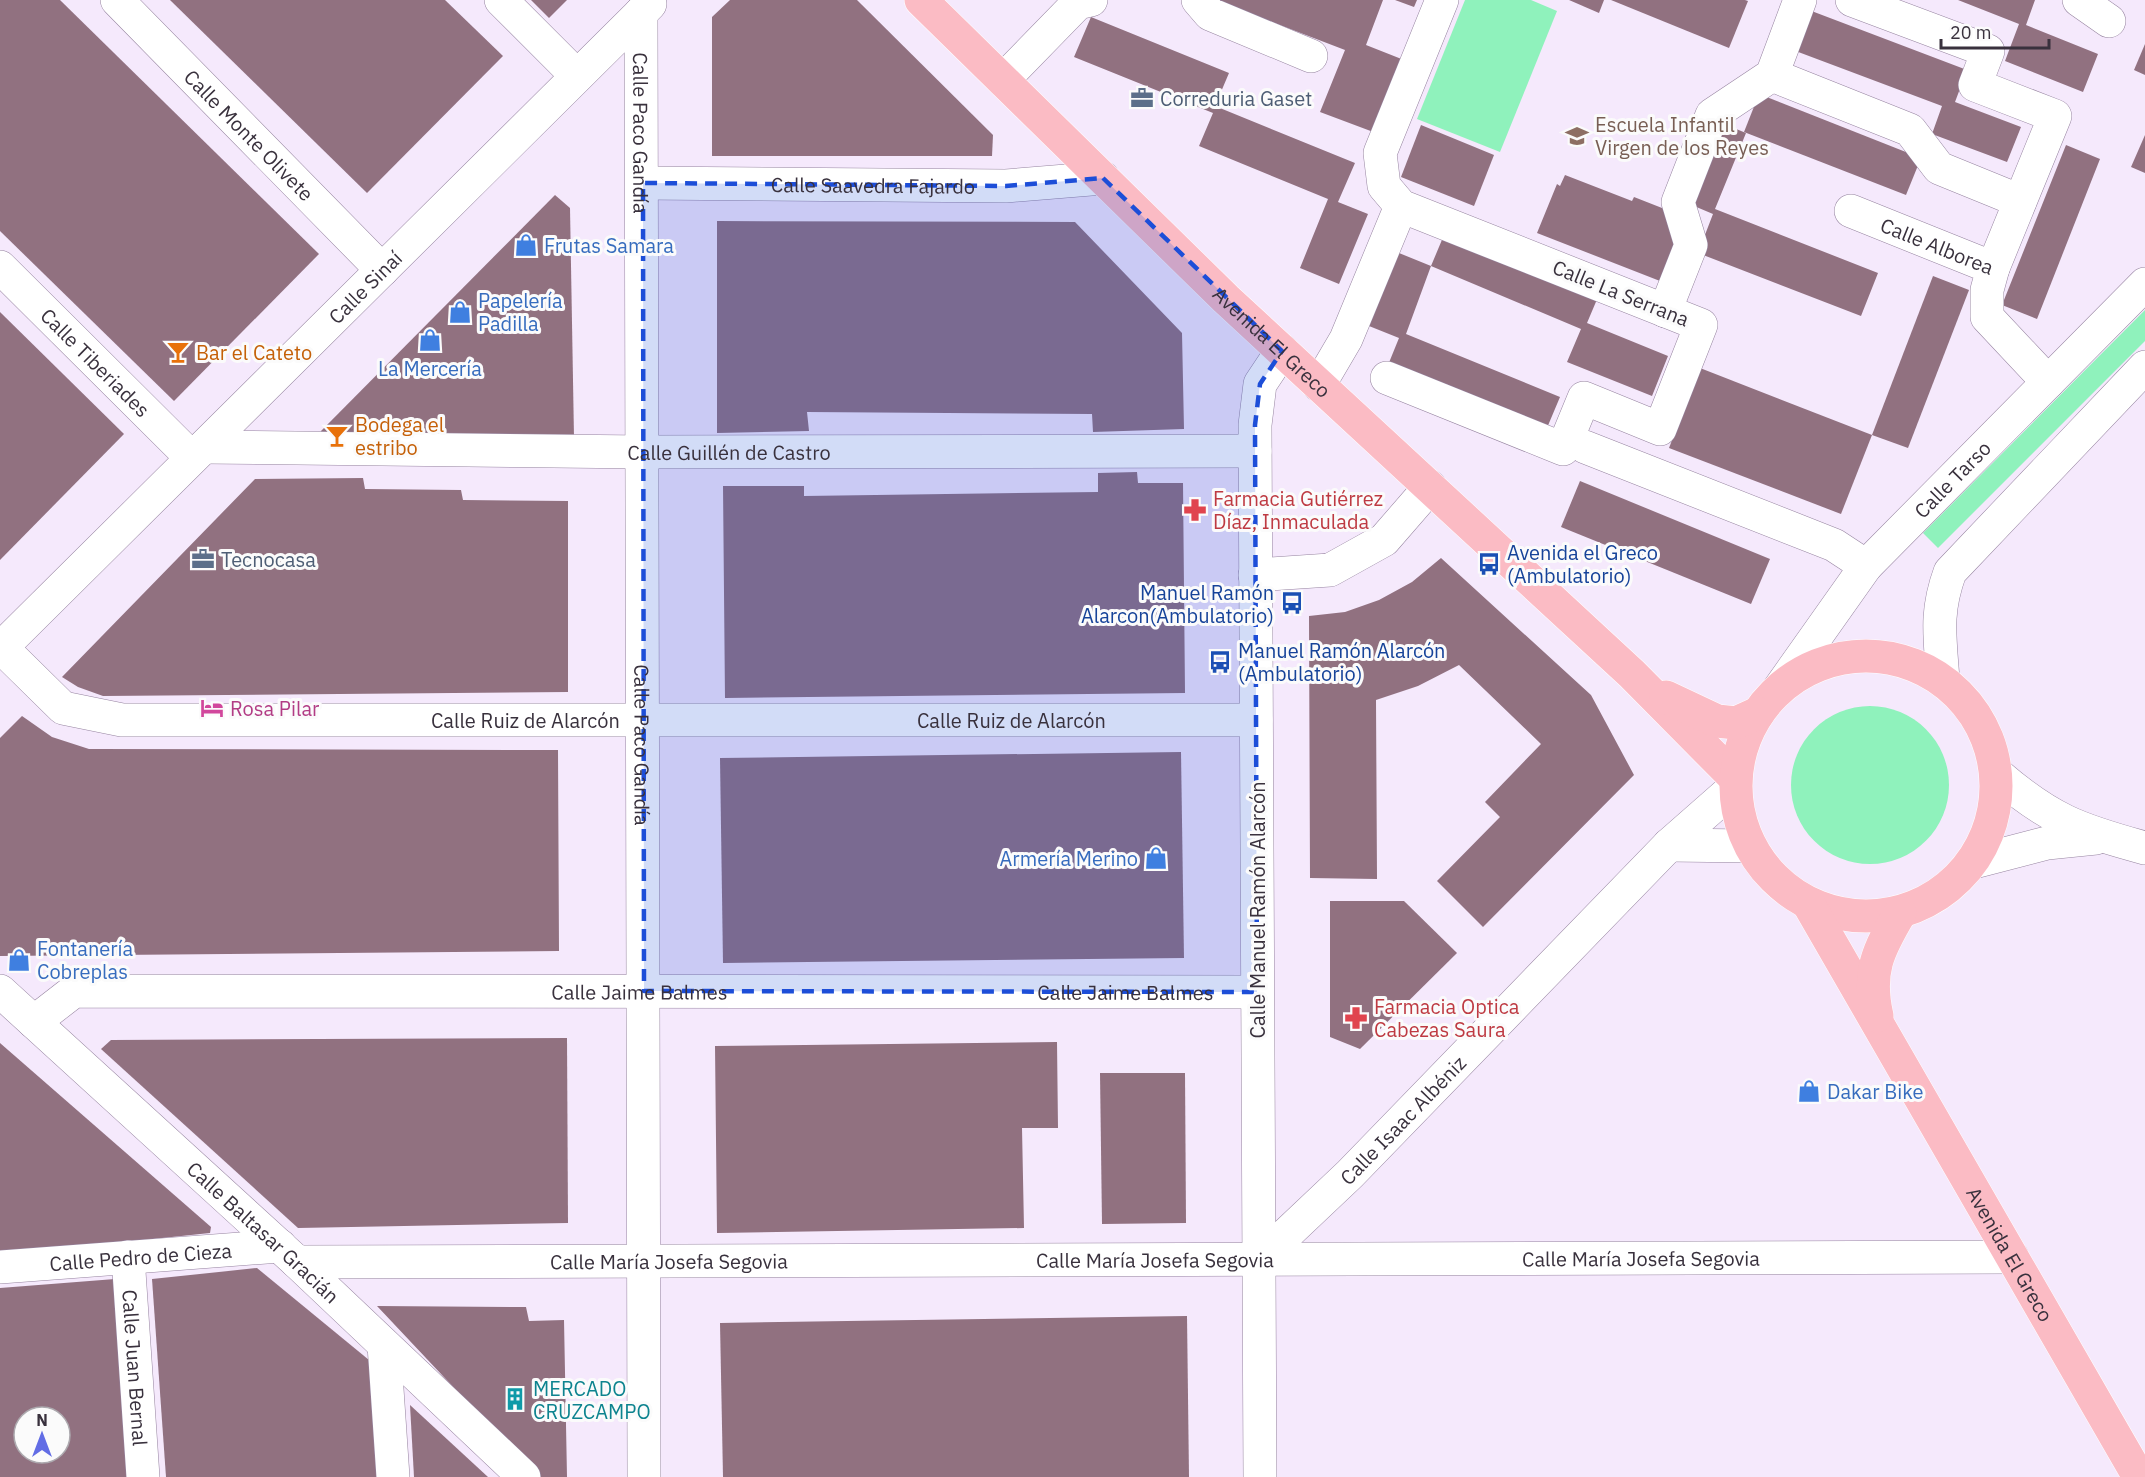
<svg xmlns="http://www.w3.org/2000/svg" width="2145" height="1477" font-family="'IBM Plex Sans',sans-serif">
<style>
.green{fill:#8ff2bc}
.building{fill:#917180;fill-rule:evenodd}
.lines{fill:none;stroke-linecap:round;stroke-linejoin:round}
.minor-casing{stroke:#9684a0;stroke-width:34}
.major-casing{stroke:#fff;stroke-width:34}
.minor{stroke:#fff;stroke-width:33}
.major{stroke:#fbbbc4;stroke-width:33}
.marked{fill:#1d4ed8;fill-opacity:0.2;stroke:#1d4ed8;stroke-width:4.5;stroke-dasharray:12 8;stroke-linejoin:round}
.labels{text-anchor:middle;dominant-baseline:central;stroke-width:6;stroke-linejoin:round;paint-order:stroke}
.service-label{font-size:20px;fill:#4e5e75;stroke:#fbfbfb;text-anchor:start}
.education-label{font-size:20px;fill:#785e54;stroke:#fbfbfb;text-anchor:start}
.street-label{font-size:20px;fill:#39313d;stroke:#fbfbfb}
.shop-label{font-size:20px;fill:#366cbe;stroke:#fbfbfb;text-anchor:start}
.food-label{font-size:20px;fill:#c56008;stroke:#fbfbfb;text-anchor:start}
.health-label{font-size:20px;fill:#be3a42;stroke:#fbfbfb;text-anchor:start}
.transit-label{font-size:20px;fill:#164399;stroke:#fbfbfb;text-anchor:start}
.hotel-label{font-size:20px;fill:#b23c85;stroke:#fbfbfb;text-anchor:start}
.culture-label{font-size:20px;fill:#0d838f;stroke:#fbfbfb;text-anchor:start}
</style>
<rect width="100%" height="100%" fill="#f5e9fc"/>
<g class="green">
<polygon points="1465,0 1531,0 1557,11 1500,152 1417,119"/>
<polygon points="2145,310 2145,341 1938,548 1923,533"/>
<circle cx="1870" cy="785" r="79"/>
</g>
<g class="building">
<polygon points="0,0 60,0 319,254 174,401 0,231"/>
<polygon points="170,0 445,0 503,56 367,193"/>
<polygon points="531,0 567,0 549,18"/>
<polygon points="730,0 857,0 993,135 992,156 712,156 712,17"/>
<polygon points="1215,0 1383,0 1366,45 1404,60 1376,133 1320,112 1345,50"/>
<polygon points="1395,0 1417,0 1414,7"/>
<polygon points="1569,0 1604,0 1599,13"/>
<polygon points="1611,0 1745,0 1748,1 1729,48"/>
<polygon points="1958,0 2035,0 2026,25 2098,54 2083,92 2005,61 2019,24"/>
<polygon points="1801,7 1967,70 1955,102 2021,127 2007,162 1932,134 1942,106 1785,47"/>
<polygon points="1091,17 1229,73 1215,106 1355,163 1338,202 1368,214 1339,284 1300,268 1328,199 1199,146 1213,113 1074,57"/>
<polygon points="2145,44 2145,75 2134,70"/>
<polygon points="1759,94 1921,158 1906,195 1744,132"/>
<polygon points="1719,122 1746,133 1715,209 1878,273 1861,316 1698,253 1713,214 1687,203"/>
<polygon points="1421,125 1494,155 1474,206 1401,177"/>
<polygon points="2145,135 2145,173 2131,167"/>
<polygon points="2066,145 2100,159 2037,319 2002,305"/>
<polygon points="1565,175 1632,201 1634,197 1685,217 1660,281 1537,233 1557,184 1560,186"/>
<polygon points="555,195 570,208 574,437 323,445 321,431"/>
<polygon points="717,221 1075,222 1182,333 1184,429 1093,432 1092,414 807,412 809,431 717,433"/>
<polygon points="1444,235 1598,297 1587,323 1668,356 1652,396 1567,362 1581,329 1431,266 1406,334 1560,397 1544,435 1386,370 1399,338 1369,326 1399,253 1431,266"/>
<polygon points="1933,276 1969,290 1908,448 1872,435"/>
<polygon points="0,312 124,434 0,560"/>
<polygon points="1700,368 1872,435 1841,514 1669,448"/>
<polygon points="1137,472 1138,483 1183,483 1185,693 725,698 723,486 804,486 804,496 1098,492 1098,473"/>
<polygon points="363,478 365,489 461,490 463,500 568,501 568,692 103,696 78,687 62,677 255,479"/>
<polygon points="1580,481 1770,559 1751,604 1561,527"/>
<polygon points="1441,558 1591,695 1634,775 1483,927 1437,881 1500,817 1485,802 1541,744 1459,665 1418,686 1376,700 1377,879 1310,878 1309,616 1345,612 1379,600 1412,582"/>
<polygon points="22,716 52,737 89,749 558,750 559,951 0,956 0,738"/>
<polygon points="1181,752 1184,958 723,963 720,758"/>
<polygon points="1330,901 1404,901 1457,953 1360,1049 1330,1037"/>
<polygon points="567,1038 568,1223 298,1228 101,1049 111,1040"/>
<polygon points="1057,1042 1058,1128 1022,1128 1024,1228 717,1233 715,1046"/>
<polygon points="0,1043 211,1227 210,1233 0,1255"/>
<polygon points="1100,1073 1185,1073 1186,1223 1102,1224"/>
<polygon points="257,1268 369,1360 377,1477 166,1477 152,1279"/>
<path d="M115,1279L130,1477H0V1288ZM24,1417H60V1453H24Z"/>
<polygon points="377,1306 526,1307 529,1321 564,1320 567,1477 538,1477"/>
<polygon points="1187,1316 1189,1477 723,1477 720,1323"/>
<polygon points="410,1405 488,1477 414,1477"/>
</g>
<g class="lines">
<g class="minor-casing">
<g id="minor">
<path id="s1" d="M117,0L382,270"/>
<polyline points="501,0 577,76"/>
<polyline points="1198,0 1210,14 1311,56"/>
<polyline points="1852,0 1988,51 1975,85 2055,116 1993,268"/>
<polyline points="2079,0 2109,21"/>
<path id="s2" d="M641,13L644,1477"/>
<polyline points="1772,75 1910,130 1939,168 2020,201"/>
<polyline points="1003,80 1078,3 1091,0"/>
<path id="s3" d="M643,183L1006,186L1103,178"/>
<path id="s4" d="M1851,211L1993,268L1987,290V317L2048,382"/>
<path id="s5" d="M0,267L192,458"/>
<polyline points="1665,311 1691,245 1678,202 1712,115 1772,75 1800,0"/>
<polyline points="1387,378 1563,449 1584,398 1660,429 1701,325 1401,206 1384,186 1380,153 1442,0"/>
<polyline points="1319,385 1346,339 1401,206"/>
<path id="s6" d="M204,447L643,452L1255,451"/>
<polyline points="1585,447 1834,545 1866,566"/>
<polyline points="1255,575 1330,570 1384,540 1430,487"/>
<path id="s7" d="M0,646L63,708L122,720H1256"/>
<path id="s8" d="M0,649L650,4"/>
<path d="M1943,680C1940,637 1935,613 1950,572L2145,367"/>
<path id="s9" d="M1779,689L1866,566L2145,284"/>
<path d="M1997,774C2050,820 2079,830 2145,848"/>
<polyline points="1669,845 1750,846"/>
<polyline points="1974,862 2047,843 2096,838"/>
<path id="s10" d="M0,991L297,1262L524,1477"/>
<path id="s11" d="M34,1022L74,991L1257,992"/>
<path id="s12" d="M128,1257L143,1477"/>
<path id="s13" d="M1258,1261L1350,1174L1669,845L1735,787"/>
<path id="s14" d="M297,1262L2012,1257"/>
<path id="s15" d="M0,1267L280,1246"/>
<polyline points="384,1345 393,1477"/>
<polyline points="1260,1477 1255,425 1260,384 1282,351"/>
</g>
</g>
<g class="major-casing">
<g id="major">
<path id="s16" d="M921,0L1226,299L1632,674L1735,778"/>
<circle cx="1866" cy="786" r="130"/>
<polyline points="1666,697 1717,721 1736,723 1758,713"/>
<path id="s17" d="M1808,903L2139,1477"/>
<path d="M1877,1016C1867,972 1878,950 1900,913"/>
</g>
</g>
<use href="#minor" class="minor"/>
<use href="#major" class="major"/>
</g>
<path class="marked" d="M1103,178L1282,351L1260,384L1255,425L1257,992L644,991L643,183L1006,186Z"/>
<defs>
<g id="office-bare" transform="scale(1.8)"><path d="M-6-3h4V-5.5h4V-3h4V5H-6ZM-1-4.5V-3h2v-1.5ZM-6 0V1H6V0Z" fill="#5c6f8a" stroke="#fbfbfb" stroke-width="2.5" paint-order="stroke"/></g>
<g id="school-bare" transform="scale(1.8)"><path d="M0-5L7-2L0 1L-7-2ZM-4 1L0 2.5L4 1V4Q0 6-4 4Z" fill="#8d6e63" stroke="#fbfbfb" stroke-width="2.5" paint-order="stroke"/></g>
<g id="shop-bare" transform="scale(1.8)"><path d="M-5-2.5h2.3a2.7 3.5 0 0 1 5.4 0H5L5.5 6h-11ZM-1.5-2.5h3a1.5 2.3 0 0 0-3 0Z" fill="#3f7fe0" stroke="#fbfbfb" stroke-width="2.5" paint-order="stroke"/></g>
<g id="bar-bare" transform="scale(1.8)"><path d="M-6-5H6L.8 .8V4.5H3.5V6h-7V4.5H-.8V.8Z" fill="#e8710a" stroke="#fbfbfb" stroke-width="2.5" paint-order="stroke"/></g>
<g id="pharmacy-bare" transform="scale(1.8)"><path d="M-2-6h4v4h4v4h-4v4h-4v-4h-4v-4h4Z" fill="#e0444e" stroke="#fbfbfb" stroke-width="2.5" paint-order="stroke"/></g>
<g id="bus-bare" transform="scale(1.8)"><path d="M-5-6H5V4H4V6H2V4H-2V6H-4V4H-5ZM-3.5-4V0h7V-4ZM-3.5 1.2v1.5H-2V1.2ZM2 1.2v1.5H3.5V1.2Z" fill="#1a4fb4" stroke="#fbfbfb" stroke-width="2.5" paint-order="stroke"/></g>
<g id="hotel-bare" transform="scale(1.8)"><path d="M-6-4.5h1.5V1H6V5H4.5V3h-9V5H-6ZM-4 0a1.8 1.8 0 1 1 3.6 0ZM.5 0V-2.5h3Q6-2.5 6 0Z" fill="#d1479c" stroke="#fbfbfb" stroke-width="2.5" paint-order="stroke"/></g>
<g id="building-bare" transform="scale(1.8)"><path d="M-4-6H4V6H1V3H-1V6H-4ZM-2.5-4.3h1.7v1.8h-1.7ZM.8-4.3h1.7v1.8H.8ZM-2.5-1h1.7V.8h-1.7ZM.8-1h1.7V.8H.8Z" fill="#0f9aa8" stroke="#fbfbfb" stroke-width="2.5" paint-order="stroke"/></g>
</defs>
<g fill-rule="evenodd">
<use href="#office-bare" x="1142" y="98"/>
<use href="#school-bare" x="1577" y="136"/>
<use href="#shop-bare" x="526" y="245"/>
<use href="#shop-bare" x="460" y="312"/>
<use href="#shop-bare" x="430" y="340"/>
<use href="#bar-bare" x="178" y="352"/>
<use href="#bar-bare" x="337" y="436"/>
<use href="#pharmacy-bare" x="1195" y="510"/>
<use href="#office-bare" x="203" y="559"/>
<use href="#bus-bare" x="1489" y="564"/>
<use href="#bus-bare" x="1292" y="603"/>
<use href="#bus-bare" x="1220" y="662"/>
<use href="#hotel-bare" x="212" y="708"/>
<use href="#shop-bare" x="1156" y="858"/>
<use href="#shop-bare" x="19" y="960"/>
<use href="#pharmacy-bare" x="1356" y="1018"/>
<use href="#shop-bare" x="1809" y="1091"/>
<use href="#building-bare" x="515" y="1399"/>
</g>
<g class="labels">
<g class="service-label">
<text x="1160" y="98">Correduria Gaset</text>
<text x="221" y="559">Tecnocasa</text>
</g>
<g class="education-label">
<text x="1595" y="124">Escuela Infantil<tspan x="1595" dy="23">Virgen de los Reyes</tspan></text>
</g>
<g class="street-label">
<text stroke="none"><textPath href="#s2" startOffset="120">Calle Paco Gandía</textPath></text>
<text stroke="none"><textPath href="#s1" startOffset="189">Calle Monte Olivete</textPath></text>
<text stroke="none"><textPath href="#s3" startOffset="230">Calle Saavedra Fajardo</textPath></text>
<text stroke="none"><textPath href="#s4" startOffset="93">Calle Alborea</textPath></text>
<text stroke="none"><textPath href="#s8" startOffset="514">Calle Sinaí</textPath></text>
<text transform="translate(1621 293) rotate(22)">Calle La Serrana</text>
<text stroke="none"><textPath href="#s16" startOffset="490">Avenida El Greco</textPath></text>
<text stroke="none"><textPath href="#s5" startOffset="135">Calle Tiberiades</textPath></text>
<text stroke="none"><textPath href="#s6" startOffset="525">Calle Guillén de Castro</textPath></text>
<text stroke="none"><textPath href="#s9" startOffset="273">Calle Tarso</textPath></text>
<text stroke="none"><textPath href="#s7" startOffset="552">Calle Ruiz de Alarcón</textPath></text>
<text stroke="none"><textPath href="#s7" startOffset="1038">Calle Ruiz de Alarcón</textPath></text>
<text stroke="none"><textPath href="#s2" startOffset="732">Calle Paco Gandía</textPath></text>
<text transform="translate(1257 910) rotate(-90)">Calle Manuel Ramón Alarcón</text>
<text stroke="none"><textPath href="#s11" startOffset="616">Calle Jaime Balmes</textPath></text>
<text stroke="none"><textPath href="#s11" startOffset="1102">Calle Jaime Balmes</textPath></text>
<text stroke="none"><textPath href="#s13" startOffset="202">Calle Isaac Albéniz</textPath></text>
<text stroke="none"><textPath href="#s10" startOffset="357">Calle Baltasar Gracián</textPath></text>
<text stroke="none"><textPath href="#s17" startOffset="405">Avenida El Greco</textPath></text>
<text stroke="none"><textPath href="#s15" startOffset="141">Calle Pedro de Cieza</textPath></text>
<text stroke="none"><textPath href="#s14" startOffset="1344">Calle María Josefa Segovia</textPath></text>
<text stroke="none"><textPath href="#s14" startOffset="372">Calle María Josefa Segovia</textPath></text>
<text stroke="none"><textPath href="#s14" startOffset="858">Calle María Josefa Segovia</textPath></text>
<text stroke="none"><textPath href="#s12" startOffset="111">Calle Juan Bernal</textPath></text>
</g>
<g class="shop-label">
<text x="544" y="245">Frutas Samara</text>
<text x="478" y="300">Papelería<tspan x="478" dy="23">Padilla</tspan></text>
<text x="430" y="368" text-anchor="middle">La Mercería</text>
<text x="1138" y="858" text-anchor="end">Armería Merino</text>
<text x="37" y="948">Fontanería<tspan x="37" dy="23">Cobreplas</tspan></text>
<text x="1827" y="1091">Dakar Bike</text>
</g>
<g class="food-label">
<text x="196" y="352">Bar el Cateto</text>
<text x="355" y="424">Bodega el<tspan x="355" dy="23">estribo</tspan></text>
</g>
<g class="health-label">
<text x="1213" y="498">Farmacia Gutiérrez<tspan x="1213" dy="23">Díaz, Inmaculada</tspan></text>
<text x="1374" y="1006">Farmacia Optica<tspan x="1374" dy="23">Cabezas Saura</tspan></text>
</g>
<g class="transit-label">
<text x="1507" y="552">Avenida el Greco<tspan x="1507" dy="23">(Ambulatorio)</tspan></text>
<text x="1274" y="592" text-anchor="end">Manuel Ramón<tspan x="1274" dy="23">Alarcon(Ambulatorio)</tspan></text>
<text x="1238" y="650">Manuel Ramón Alarcón<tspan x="1238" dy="23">(Ambulatorio)</tspan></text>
</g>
<g class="hotel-label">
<text x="230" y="708">Rosa Pilar</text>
</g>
<g class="culture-label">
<text x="533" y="1388">MERCADO<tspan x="533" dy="23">CRUZCAMPO</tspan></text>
</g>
</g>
<g transform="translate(42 1435)"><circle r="28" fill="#fbfbfb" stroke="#adaaaf" stroke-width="1.5"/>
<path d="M0-4.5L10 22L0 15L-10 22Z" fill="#626de5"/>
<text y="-9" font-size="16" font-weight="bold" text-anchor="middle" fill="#39313d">N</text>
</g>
<path d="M1941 39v9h108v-9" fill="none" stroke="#39313d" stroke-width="3"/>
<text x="1950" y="39" font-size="18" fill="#39313d" stroke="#fbfbfb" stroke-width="4.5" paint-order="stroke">20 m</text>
</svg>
